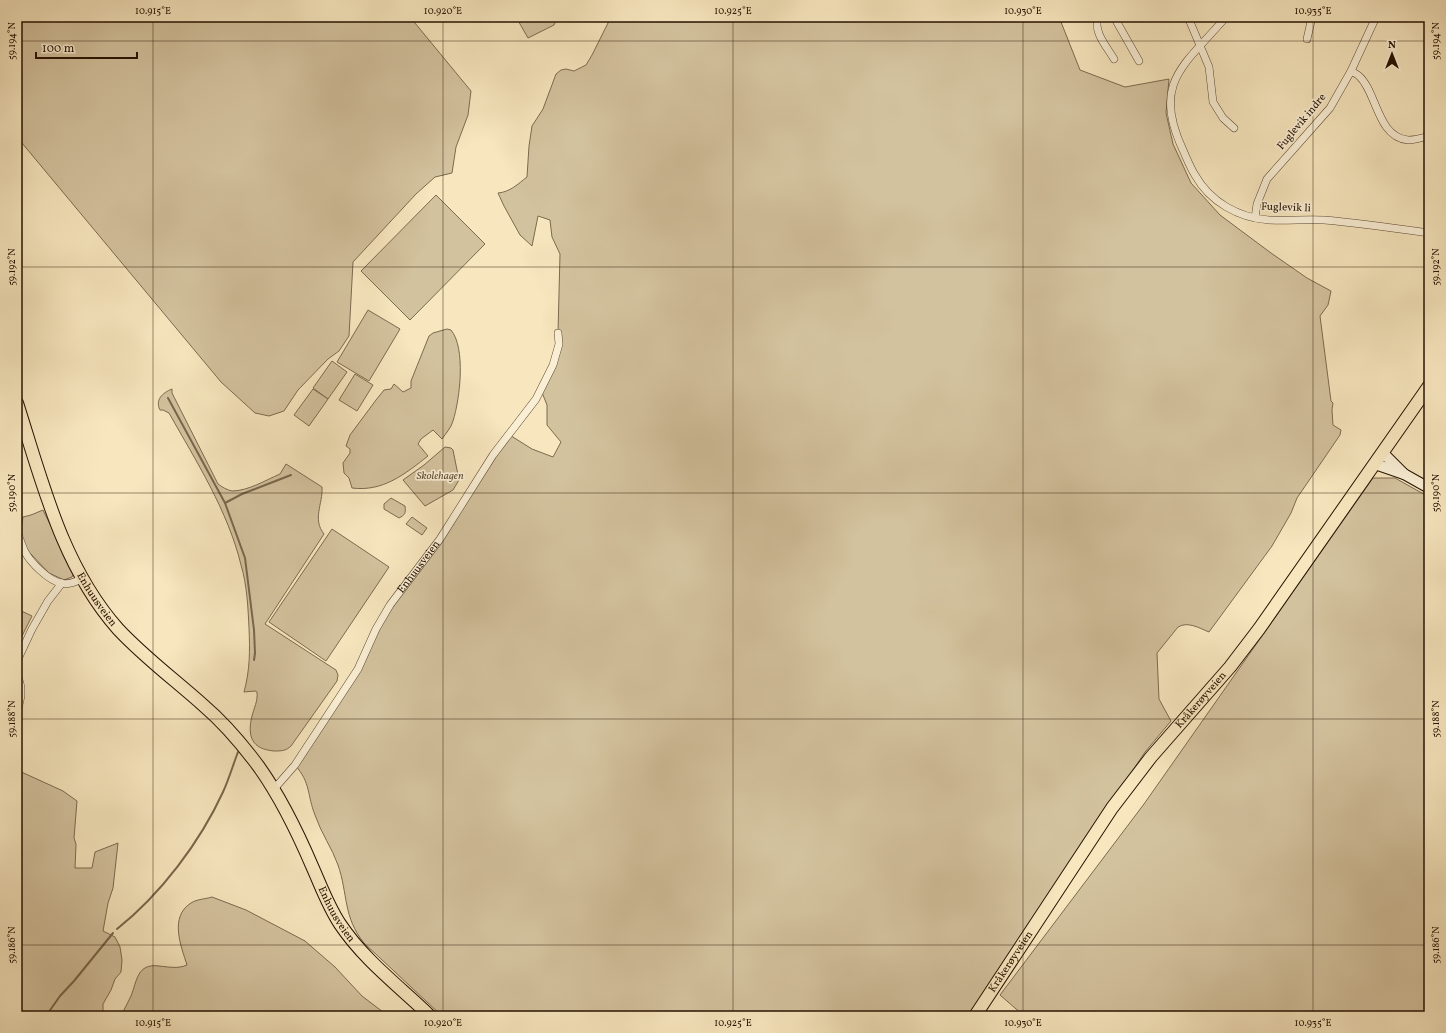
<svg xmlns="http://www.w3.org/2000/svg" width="1446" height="1033" font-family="Vollkorn,serif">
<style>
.green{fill:#d3c29e;stroke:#7c6a4f}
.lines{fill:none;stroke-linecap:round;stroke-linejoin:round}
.stream{stroke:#79664b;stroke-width:2}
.street-casing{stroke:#5a4730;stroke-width:8}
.secondary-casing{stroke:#261200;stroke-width:12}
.primary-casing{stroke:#261200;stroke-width:14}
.street{stroke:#faefd5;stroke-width:7}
.secondary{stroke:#faefd5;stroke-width:10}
.primary{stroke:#f7e6be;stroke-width:12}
.ticks{fill:none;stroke:#261200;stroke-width:1;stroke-opacity:0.45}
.labels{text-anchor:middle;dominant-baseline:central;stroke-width:3.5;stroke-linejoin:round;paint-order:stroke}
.street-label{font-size:11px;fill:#261200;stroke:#faefd5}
.park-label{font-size:11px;font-style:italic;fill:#635037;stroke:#faefd5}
.neatline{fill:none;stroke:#261200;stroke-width:1.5}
.ticks-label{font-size:10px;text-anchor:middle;fill:#261200}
</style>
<rect width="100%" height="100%" fill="#f7e6be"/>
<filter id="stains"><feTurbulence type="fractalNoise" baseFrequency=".005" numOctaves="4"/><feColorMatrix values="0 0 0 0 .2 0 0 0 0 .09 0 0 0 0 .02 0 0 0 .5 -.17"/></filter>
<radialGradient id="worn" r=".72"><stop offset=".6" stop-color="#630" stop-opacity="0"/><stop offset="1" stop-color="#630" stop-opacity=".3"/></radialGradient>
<g class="green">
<polygon points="17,17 410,17 471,91 468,115 456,147 452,173 435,177 416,194 353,262 349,336 339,351 328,359 298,390 284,411 269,416 255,413 221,382 17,137"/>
<polygon points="516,17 558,17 554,25 528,38"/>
<path d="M611,17H1059L1080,70L1125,87L1169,79L1166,113L1173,144L1191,183L1220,215L1271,253L1307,278L1331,291L1328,305L1320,316L1331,401L1333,403L1332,410L1333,425L1341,430L1340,435L1297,498L1291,513L1272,546L1209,632C1199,628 1188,621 1178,627L1157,653L1159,699L1171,721L1145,752L969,1016H442L364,943C343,917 348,894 338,865C332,848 321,833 315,815C307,795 311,783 295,765L358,669L376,629L427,556L508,434L532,449L553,457L561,442L547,425V405L541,390L553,365L558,333L560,254L552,237L550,220L538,216L532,246L520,235L504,206L498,193C510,192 518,184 527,177L529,146L532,126L543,109L556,74L561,70L566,69L574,71L586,65L592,55Z"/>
<polygon points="436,195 485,244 410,320 361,271"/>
<polygon points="368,310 400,329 369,381 337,362"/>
<path d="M447,329L451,330C466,348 460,399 453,421C451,428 446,433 442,439L433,430L421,439L418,444L428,456C405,474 383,492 352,488L349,478L344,473L343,463L350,453V449L346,446L350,435L376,400L384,390L391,389L394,384L403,392L411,388V381L429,336L433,333Z"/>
<polygon points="332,361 347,372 328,399 313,388"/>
<polygon points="355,374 373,385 357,411 339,400"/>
<path d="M172,389V393L218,484C222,487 227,490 232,491C248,491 266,480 280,474L286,464L322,487C323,504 312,519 324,534L265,624L336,670L338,675L337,681L291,746C286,751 281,751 274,751C252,749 247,737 252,716C254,708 258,701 257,692L255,691L244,692C250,670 250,651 249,628C248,607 247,585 241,565C228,511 196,461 169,413L163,410H160C155,400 162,393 172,389Z"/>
<polygon points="313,389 328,399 309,426 294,415"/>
<polygon points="445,447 451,448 453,450 459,480 453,490 425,506 403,480 424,465"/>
<polygon points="1373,478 1395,478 1429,497 1429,1016 1023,1016 1023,1015 1000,995 1144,804"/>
<path d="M391,498L405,506C406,513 405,515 399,518L384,509V504Z"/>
<polygon points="43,510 74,573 72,577 64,580 49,573 28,551 20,534 23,517 31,515"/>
<polygon points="412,517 427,528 422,535 406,524"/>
<polygon points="332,529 389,567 326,661 269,622"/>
<polygon points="17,609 32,616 17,646"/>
<polygon points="17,770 63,791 77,801 74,838 76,844 75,868 92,868 95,852 118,843 113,888 108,903 103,931 115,937 120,947 122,960 121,972 115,979 111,990 103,1004 103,1016 17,1016"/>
<path d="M212,897L246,910L305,941L335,967L362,996L383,1012L385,1016H121C124,1009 128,1003 131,996C137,981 137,963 159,966C169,967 178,969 187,965C181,946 169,917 191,903C197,899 206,899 212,897Z"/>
</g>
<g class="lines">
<g class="stream">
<polyline points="168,398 225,503 245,558 254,630 255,653 254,660"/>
<polyline points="225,503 242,494 291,475"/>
<path d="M117,929C161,894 200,842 223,792C229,779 233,765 238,752"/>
<polyline points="46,1016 60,996 74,981 113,933"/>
</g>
<g class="street-casing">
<g id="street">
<path d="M1098,17C1093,32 1107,47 1114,59"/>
<polyline points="1114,17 1139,61"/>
<polyline points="1188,17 1209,67 1213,102 1223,118 1234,128"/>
<path d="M1226,17C1185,65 1151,82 1183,150C1187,159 1190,167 1195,175C1210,202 1239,218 1269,220C1287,221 1306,219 1324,220C1359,223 1394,228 1429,233"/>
<polyline points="1307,39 1312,17"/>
<path d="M1351,71C1354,73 1357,74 1359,76C1377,92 1377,137 1408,140C1415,140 1422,138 1429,136"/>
<polyline points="1255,218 1257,204 1267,179 1330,108 1351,71 1376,17"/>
<path d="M17,532C20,539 22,546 25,552C31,563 49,581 61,583C68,585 75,582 82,579"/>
<polyline points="17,661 32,629 48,601 62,583"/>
<polyline points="17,673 21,687 21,696 17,714"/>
<path id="s1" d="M274,789L295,765L358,669L376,629L390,605L440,539L493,455L536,399L553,365L559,344L558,333"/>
</g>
</g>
<g class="secondary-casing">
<g id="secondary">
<polyline points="1383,453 1404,474"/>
<polyline points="1375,464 1404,474 1429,488"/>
</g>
</g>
<g class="primary-casing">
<g id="primary">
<path id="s2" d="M17,403C42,481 62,566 118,629C144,657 175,680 203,705C224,723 242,744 259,767C281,798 297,831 312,866C321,886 328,906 340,924C364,960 399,986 430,1016"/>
<path id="s3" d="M975,1016L1112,808L1151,757L1230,667L1259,629L1429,386"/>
</g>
</g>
<use href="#street" class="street"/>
<use href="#secondary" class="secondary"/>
<use href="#primary" class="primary"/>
</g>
<path class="ticks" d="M153,17V1016M443,17V1016M733,17V1016M1023,17V1016M1313,17V1016M17,41H1429M17,267H1429M17,493H1429M17,719H1429M17,945H1429"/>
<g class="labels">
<g class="street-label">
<text transform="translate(1302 122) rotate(-50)">Fuglevik indre</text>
<text transform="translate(1286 208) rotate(2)">Fuglevik li</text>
<text stroke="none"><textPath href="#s1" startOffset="266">Enhuusveien</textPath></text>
<text stroke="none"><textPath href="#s2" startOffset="213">Enhuusveien</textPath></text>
<text stroke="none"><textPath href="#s3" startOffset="389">Kråkerøyveien</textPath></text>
<text stroke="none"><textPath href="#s2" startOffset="614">Enhuusveien</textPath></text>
<text stroke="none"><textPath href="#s3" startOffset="65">Kråkerøyveien</textPath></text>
</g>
<g class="park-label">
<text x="440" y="476">Skolehagen</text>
</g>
</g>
<rect width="1446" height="1033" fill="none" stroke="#f7e6be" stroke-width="44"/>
<g transform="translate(1392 54)" stroke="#faefd5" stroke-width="3" paint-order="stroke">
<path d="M0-3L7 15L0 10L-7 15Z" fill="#261200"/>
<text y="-6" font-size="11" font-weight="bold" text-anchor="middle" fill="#261200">N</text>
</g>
<path d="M36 52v6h101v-6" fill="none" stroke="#261200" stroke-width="2"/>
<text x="42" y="52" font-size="12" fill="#261200" stroke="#faefd5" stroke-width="3" paint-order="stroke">100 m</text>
<rect x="22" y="22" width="1402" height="989" class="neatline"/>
<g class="ticks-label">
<text x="153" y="14">10.915°E</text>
<text x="443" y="14">10.920°E</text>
<text x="733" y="14">10.925°E</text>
<text x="1023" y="14">10.930°E</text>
<text x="1313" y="14">10.935°E</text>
<text transform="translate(11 41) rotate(-90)" y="4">59.194°N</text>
<text transform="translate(1435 41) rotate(-90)" y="4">59.194°N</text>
<text transform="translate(11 267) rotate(-90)" y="4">59.192°N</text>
<text transform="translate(1435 267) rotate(-90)" y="4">59.192°N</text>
<text transform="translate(11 493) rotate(-90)" y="4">59.190°N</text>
<text transform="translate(1435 493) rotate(-90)" y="4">59.190°N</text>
<text transform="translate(11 719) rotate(-90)" y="4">59.188°N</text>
<text transform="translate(1435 719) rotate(-90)" y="4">59.188°N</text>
<text transform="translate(11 945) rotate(-90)" y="4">59.186°N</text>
<text transform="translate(1435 945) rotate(-90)" y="4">59.186°N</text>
<text x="153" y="1026">10.915°E</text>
<text x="443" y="1026">10.920°E</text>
<text x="733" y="1026">10.925°E</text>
<text x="1023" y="1026">10.930°E</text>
<text x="1313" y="1026">10.935°E</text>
</g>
<rect width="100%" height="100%" filter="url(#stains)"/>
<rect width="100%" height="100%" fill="url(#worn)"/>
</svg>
